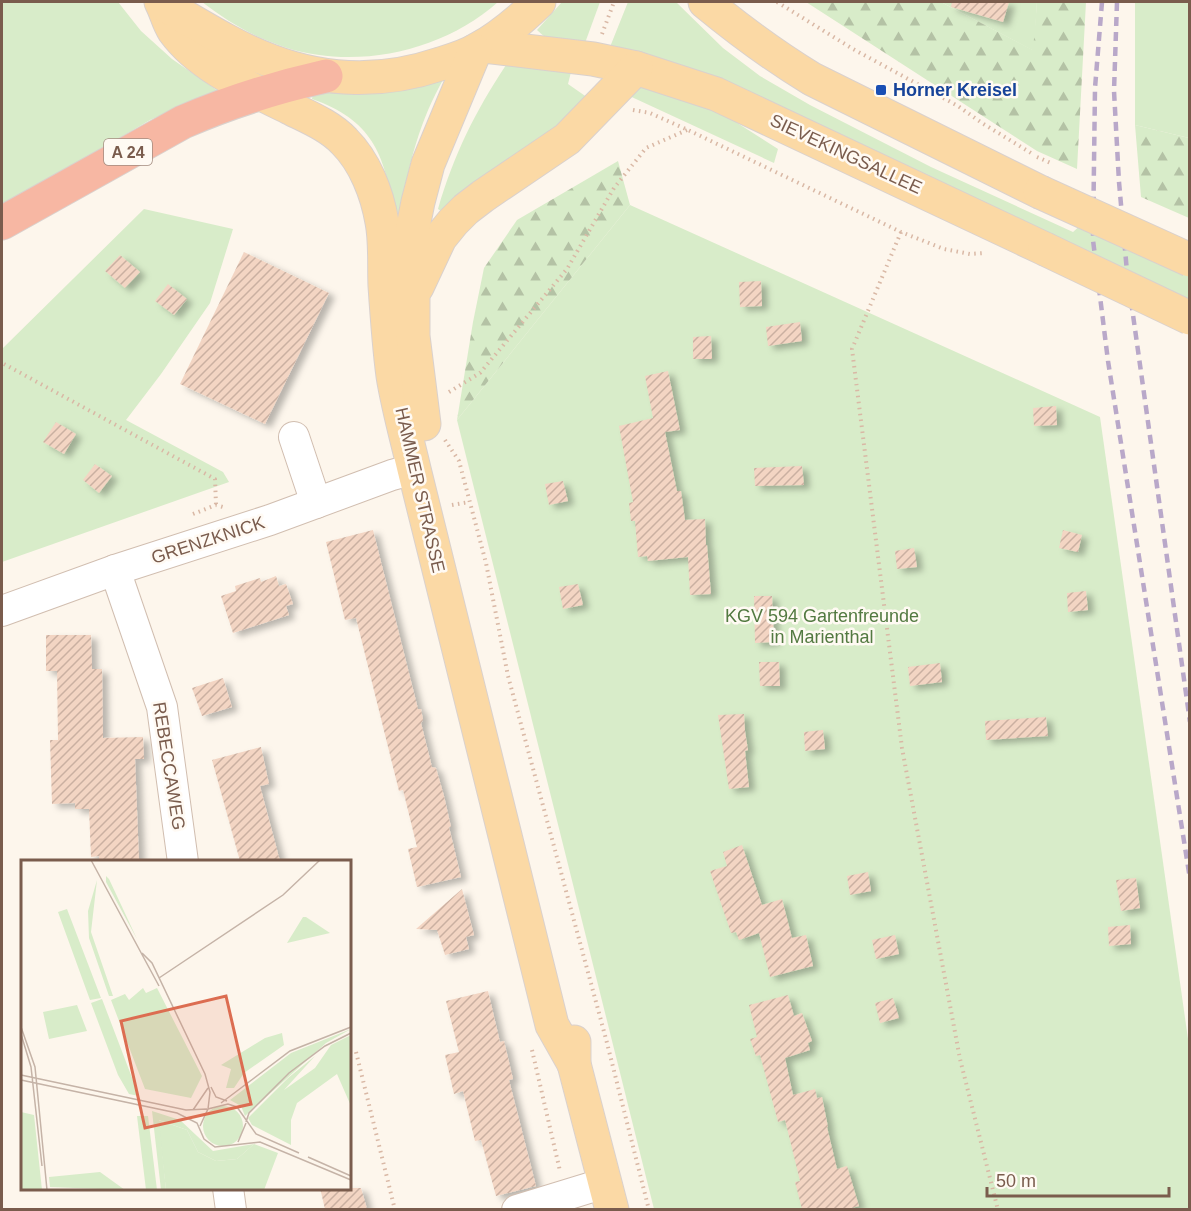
<svg xmlns="http://www.w3.org/2000/svg" width="1191" height="1211" font-family="Helvetica,sans-serif">
<style>
.green{fill:#d8ecc9}
.forest{fill:url(#forest-firs)}
.building{fill:url(#building-hatch);filter:url(#shadow)}
.lines{fill:none;stroke-linecap:round;stroke-linejoin:round}
.minor-casing{stroke:#d1beb0;stroke-width:32}
.major-casing{stroke:#dad1cd;stroke-width:35}
.highway-casing{stroke:#dad1cd;stroke-width:35}
.path{stroke:#d9b8a5;stroke-width:4;stroke-dasharray:1.5 4.5;stroke-linecap:butt}
.minor{stroke:#fff;stroke-width:30}
.major{stroke:#fbd9a5;stroke-width:33}
.highway{stroke:#f7b7a3;stroke-width:33}
.rail{stroke:#b9a8c9;stroke-width:4.5;stroke-dasharray:9 6;stroke-linecap:butt}
.major-bridge-casing{stroke:#dad1cd;stroke-width:35;stroke-linecap:butt}
.path-bridge{stroke:#d9b8a5;stroke-width:4;stroke-dasharray:1.5 4.5;stroke-linecap:butt}
.major-bridge{stroke:#fbd9a5;stroke-width:33}
.transit-dot{fill:#1a4fb4;stroke:#fffaf3;stroke-width:2}
.labels{text-anchor:middle;dominant-baseline:central;stroke-width:5;stroke-linejoin:round;paint-order:stroke}
.shield{fill:#fffaf3;stroke:#a28b7f;stroke-width:1.5}
.shield-label{font-size:16px;font-weight:bold;fill:#7a5c4d}
.transit-label{font-size:18px;font-weight:bold;fill:#164399;stroke:#fffaf3;text-anchor:start}
.street-label{font-size:18px;fill:#7a5c4d;stroke:#fffaf3}
.park-label{font-size:18px;fill:#537a41;stroke:#fffaf3}
.inset-road{fill:none;stroke:#c5b3a7;stroke-width:1.5}
.view{fill:#dc6d51;fill-opacity:0.15;stroke:#dc6d51;stroke-width:3}
.inset-edge{fill:none;stroke:#7a5c4d;stroke-width:3}
</style>
<defs>
<pattern id="forest-firs" width="22" height="20" patternUnits="userSpaceOnUse" patternTransform="scale(1.5)"><rect width="22" height="20" fill="#d8ecc9"/><path d="M5 1l3.5 6h-7zM16 11l3.5 6h-7z" fill="#b4c2a5"/></pattern>
<pattern id="building-hatch" width="6" height="6" patternUnits="userSpaceOnUse" patternTransform="scale(1.5)"><rect width="6" height="6" fill="#f3d5c3"/><path d="M-1 1l2-2M0 6l6-6M5 7l2-2" fill="none" stroke="#cab0a1"/></pattern>
<filter id="shadow"><feDropShadow dx="6" dy="4" stdDeviation="3" flood-color="#0004"/></filter>
</defs>
<rect width="100%" height="100%" fill="#fdf6ec"/>
<g class="green">
<polygon points="2,2 118,2 141,31 172,59 218,91 150,120 2,207"/>
<path d="M202,2H498C443,51 358,70 287,48C255,38 228,22 202,2Z"/>
<polygon points="562,2 600,2 585,43 547,39 537,30"/>
<polygon points="628,2 676,2 723,48 760,76 810,105 931,167 1073,232 1083,223 1189,274 1189,304 610,47"/>
<polygon points="941,2 1037,2 1034,51"/>
<polygon points="1135,2 1189,2 1189,138 1135,125"/>
<path d="M506,65L571,72L568,84L591,100L447,215L438,209C454,154 475,112 506,65Z"/>
<path d="M444,78C420,120 408,165 401,212H394C384,153 372,120 312,99L313,94Z"/>
<polygon points="641,85 720,112 778,149 774,163 623,93"/>
<polygon points="630,205 1100,417 1189,1046 1189,1209 654,1209 457,420"/>
<polygon points="144,209 233,229 210,303 161,374 126,420 223,472 229,482 2,562 2,349"/>
</g>
<g class="forest">
<polygon points="806,2 941,2 1033,50 1037,2 1086,2 1077,169 1037,151"/>
<polygon points="1135,125 1189,138 1189,218 1141,197"/>
<polygon points="618,161 630,205 457,420 473,322 484,268 517,220"/>
</g>
<g class="building">
<polygon points="952,2 1009,2 1003,22 951,7"/>
<polygon points="244,252 329,293 265,424 180,384"/>
<polygon points="120,255 140,272 125,288 105,271"/>
<polygon points="761,281 762,306 740,307 739,282"/>
<polygon points="168,284 187,299 174,315 155,301"/>
<polygon points="800,322 802,341 768,346 766,327"/>
<polygon points="711,336 712,359 693,359 693,337"/>
<polygon points="668,371 680,430 665,432 677,491 681,491 685,520 705,519 706,545 707,545 711,594 690,595 688,557 648,561 647,556 638,557 635,521 631,521 629,503 633,502 619,426 653,418 645,376"/>
<polygon points="1056,406 1057,425 1034,426 1033,408"/>
<polygon points="56,422 76,434 64,454 43,442"/>
<polygon points="95,464 112,476 99,493 83,480"/>
<polygon points="802,466 804,485 755,486 754,468"/>
<polygon points="563,481 568,501 549,505 545,484"/>
<polygon points="373,530 418,709 421,709 423,720 421,723 432,767 436,768 444,796 451,827 449,827 461,877 417,887 408,849 417,847 403,790 399,791 356,618 345,620 326,542"/>
<polygon points="1063,530 1082,535 1078,552 1059,548"/>
<polygon points="914,548 917,567 897,569 895,551"/>
<polygon points="276,576 279,586 286,584 293,604 286,606 289,615 233,633 221,596 236,591 235,586 260,578 261,582"/>
<polygon points="578,584 583,605 563,609 559,587"/>
<polygon points="1086,591 1088,610 1068,612 1067,593"/>
<polygon points="754,596 772,596 774,642 755,643"/>
<polygon points="46,635 91,635 92,669 102,669 103,738 143,737 144,759 135,759 139,861 99,861 99,856 91,857 89,809 75,809 75,803 52,804 50,740 58,740 57,671 46,671"/>
<polygon points="759,662 779,662 780,686 760,686"/>
<polygon points="940,663 942,682 910,686 908,667"/>
<polygon points="223,678 232,707 202,716 192,688"/>
<polygon points="744,714 745,731 748,750 745,751 749,787 729,789 718,715"/>
<polygon points="1046,717 1048,736 986,740 985,721"/>
<polygon points="823,730 825,749 805,751 804,732"/>
<polygon points="261,747 269,784 260,786 280,861 240,861 212,760"/>
<polygon points="742,845 762,905 782,899 792,938 806,935 813,966 770,977 759,933 739,940 736,932 731,933 710,871 727,866 723,852"/>
<polygon points="868,872 871,891 850,895 847,876"/>
<polygon points="1136,878 1140,908 1121,911 1116,880"/>
<polygon points="462,889 474,935 466,937 469,949 445,955 437,930 416,929"/>
<polygon points="1130,925 1131,944 1109,946 1108,927"/>
<polygon points="895,935 899,954 876,959 872,940"/>
<polygon points="488,991 500,1042 504,1041 513,1079 509,1080 536,1186 496,1196 481,1140 475,1141 463,1091 454,1094 445,1055 459,1052 446,1001"/>
<polygon points="788,995 794,1016 802,1013 812,1041 808,1043 810,1050 785,1058 793,1095 815,1089 817,1098 822,1097 828,1127 827,1127 837,1169 847,1166 859,1206 848,1209 802,1209 795,1182 800,1181 785,1120 778,1122 760,1055 756,1056 750,1039 757,1037 749,1005"/>
<polygon points="893,998 899,1018 880,1023 875,1003"/>
<polygon points="320,1188 361,1188 367,1209 325,1209"/>
</g>
<g class="lines">
<g class="minor-casing">
<g id="minor">
<polyline points="294,437 316,503"/>
<polyline points="115,570 162,707 183,862"/>
<polyline points="2,611 115,570 270,520 392,475 414,469"/>
<polyline points="228,1188 231,1210"/>
<polyline points="517,1210 605,1183"/>
</g>
</g>
<g class="major-casing">
<g id="major">
<path d="M161,2C166,11 168,22 174,31C201,68 250,88 290,108C308,117 330,126 344,141C365,162 377,193 382,222C386,243 384,265 385,286C387,316 389,346 393,376C398,407 407,439 414,469L552,1025L574,1064"/>
<path d="M705,2C739,30 774,56 812,79L1040,192"/>
<path d="M163,4C196,23 235,48 271,61C326,82 384,83 440,64C453,60 467,56 478,49C501,37 521,19 539,2"/>
<polyline points="484,46 593,59 636,68 716,94 1045,249"/>
<polyline points="417,287 440,238 453,222 466,209 483,196 567,139 636,68"/>
<polyline points="424,424 413,336 413,227 418,202 428,164 475,51"/>
<polyline points="574,1042 574,1064 612,1210"/>
</g>
</g>
<g class="highway-casing">
<path id="highway" d="M2,223L183,122C229,102 277,87 326,76"/>
</g>
<g class="path">
<polyline points="777,2 853,49 958,106 982,123 1031,153"/>
<polyline points="602,34 614,2"/>
<polyline points="633,110 650,113 688,130 901,232 944,249 970,254 985,253"/>
<polyline points="901,232 852,349 902,748 960,1059 998,1210"/>
<polyline points="4,364 215,479 216,505"/>
<polyline points="449,392 480,373 567,269 614,188 646,148 687,130"/>
<polyline points="445,440 459,461 486,563 508,676 606,1039 649,1210"/>
<polyline points="452,505 469,502"/>
<polyline points="193,514 216,505 223,507"/>
<polyline points="532,1050 560,1171"/>
<polyline points="356,1052 395,1210"/>
</g>
<use href="#minor" class="minor"/>
<use href="#major" class="major"/>
<use href="#highway" class="highway"/>
<g class="rail">
<polyline points="1102,2 1095,88 1093,240 1108,361 1190,879"/>
<polyline points="1117,2 1114,91 1119,182 1127,272 1190,722"/>
</g>
<g class="major-bridge-casing">
<g id="major-bridge">
<polyline points="1040,192 1190,260"/>
<polyline points="1045,249 1190,318"/>
</g>
</g>
<polyline class="path-bridge" points="1037,157 1053,164"/>
<use href="#major-bridge" class="major-bridge"/>
</g>
<rect class="transit-dot" x="875" y="84" width="12" height="12" rx="3"/>
<g class="labels">
<rect class="shield" x="104" y="139" width="48" height="26" rx="4.5"/>
<g class="shield-label">
<text x="128" y="152">A 24</text>
</g>
<g class="transit-label">
<text x="893" y="90">Horner Kreisel</text>
</g>
<g class="street-label">
<text transform="translate(846 154) rotate(25)">SIEVEKINGSALLEE</text>
<text transform="translate(420 490) rotate(77)">HAMMER STRASSE</text>
<text transform="translate(208 540) rotate(-18)">GRENZKNICK</text>
<text transform="translate(169 766) rotate(81)">REBECCAWEG</text>
</g>
<g class="park-label">
<text x="822" y="616">KGV 594 Gartenfreunde<tspan x="822" dy="21">in Marienthal</tspan></text>
</g>
</g>
<g transform="translate(21 860)">
<rect width="330" height="330" fill="#fdf6ec"/>
<path d="M76,20L70,72L92,136H88L68,78L67,51ZM46,49L80,138L69,140L37,52ZM282,57H285L309,73L266,83ZM122,128L125,133L136,128L181,216L170,238L124,229L90,140L104,134L108,140ZM81,139L118,236L108,234L97,215L70,143ZM56,145L66,171L28,179L22,152ZM330,169L305,183L224,256L220,246L209,240L270,193ZM261,173L263,185L223,213L213,228H205L210,209L200,205L244,178ZM330,175V246L316,214L276,243L270,260V285L231,265L227,258L267,218L294,196L263,230L294,208L310,185ZM182 266a20 20 0 1 1 40 0a20 20 0 1 1-40 0ZM0,252L13,255L21,330H0ZM116,256H127L136,330H125ZM137,260L166,270L177,292L195,301L216,299L233,284L257,293L243,330H145ZM79,312L104,330L29,327L28,317Z" fill="#d8ecc9"/>
<path d="M85,16L88,19L116,79L85,22ZM131,251L159,260L192,291L233,284L216,299L195,301L177,292L166,270L138,260L145,330H140Z" fill="#d8ecc9"/>
<path class="inset-road" d="M70,0L138,126M121,93L131,103L184,214L189,232L187,249M138,118L262,35L299,0M0,167L14,207L26,330M0,174L10,207L21,306M0,215L165,250L186,249M0,220L156,253L176,263L183,279L194,287L239,282L330,320M190,227L195,237L206,241M200,243L269,191L330,167M172,250L187,228M225,262L228,253L268,213L304,186L330,173M179,266L187,249L207,244L216,247L235,274L278,293M217,282L225,263M287,297L330,316"/>
<path class="view" d="M205,136L230,244L124,268L100,161Z"/>
<rect width="330" height="330" class="inset-edge"/>
</g>
<rect width="1191" height="1211" fill="none" stroke="#7a5c4d" stroke-width="6"/>
<path d="M987 1187v9h182v-9" fill="none" stroke="#7a5c4d" stroke-width="3"/>
<text x="996" y="1187" font-size="18" fill="#7a5c4d" stroke="#fffaf3" stroke-width="4.5" paint-order="stroke">50 m</text>
</svg>
